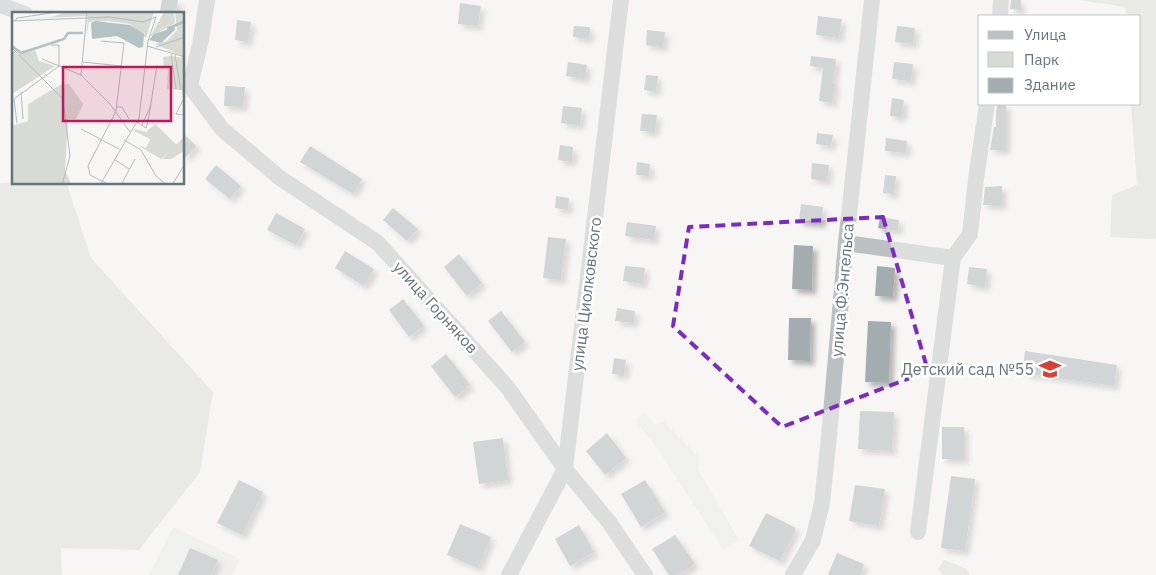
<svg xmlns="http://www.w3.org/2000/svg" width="1156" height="575" font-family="'IBM Plex Sans',sans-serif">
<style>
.built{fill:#e7e8e7}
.green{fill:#d7dbd3}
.building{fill:#a3adb0;filter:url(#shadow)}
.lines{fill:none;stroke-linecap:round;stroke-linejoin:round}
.minor{stroke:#bbc1c3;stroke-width:16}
.marked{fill:none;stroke:#7b2cbf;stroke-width:4;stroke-dasharray:10 6;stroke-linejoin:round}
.labels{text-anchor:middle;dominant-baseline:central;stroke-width:5;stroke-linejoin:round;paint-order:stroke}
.street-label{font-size:16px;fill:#64767c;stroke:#fff}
.poi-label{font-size:16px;fill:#64767c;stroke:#fff;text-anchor:end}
.inset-river{fill:none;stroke:#b5c2c5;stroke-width:2.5}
.inset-road{fill:none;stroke:#b3bbbd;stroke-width:1}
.view{fill:#c2185b;fill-opacity:0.15;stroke:#c2185b;stroke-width:2.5}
.inset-edge{fill:none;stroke:#64767c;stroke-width:2.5}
</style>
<defs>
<filter id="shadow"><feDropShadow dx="4.5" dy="4.5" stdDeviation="2.5" flood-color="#0004"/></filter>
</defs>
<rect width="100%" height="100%" fill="#f7f6f4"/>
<g class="built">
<polygon points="644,412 656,425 663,421 701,459 697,468 739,540 723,550 658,449 635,420"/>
<polygon points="173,527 240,559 233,575 149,575"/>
</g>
<g class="green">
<polygon points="1079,0 1156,0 1156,239 1110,237 1112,195 1137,185 1131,104 1140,104 1140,16 1126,16 1125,7"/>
<polygon points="14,182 14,184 67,184 91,258 213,392 200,472 139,550 61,548 62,575 0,575 0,183"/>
<polygon points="944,560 967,569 970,575 943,575 938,569"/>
</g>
<g class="building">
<polygon points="162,0 178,0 176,13 160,11"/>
<polygon points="1011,0 1021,0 1021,10 1010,9"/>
<polygon points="460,3 481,6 478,26 458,24"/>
<polygon points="818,16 842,19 839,38 816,35"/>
<polygon points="237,20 251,22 248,42 235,40"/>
<polygon points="574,26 590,27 589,39 573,37"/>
<polygon points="897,26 915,28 913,44 895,42"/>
<polygon points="647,30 665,32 663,47 646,45"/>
<polygon points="811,56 836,59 833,84 835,84 832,103 819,101 823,68 810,66"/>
<polygon points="568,62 587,65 585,79 566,76"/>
<polygon points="894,62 913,64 911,81 892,79"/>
<polygon points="646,75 658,76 656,92 644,90"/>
<polygon points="225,86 245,87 243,107 224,106"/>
<polygon points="892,98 904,100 902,117 890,116"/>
<polygon points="997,104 1006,104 1006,150 990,150 994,127 996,127 996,115"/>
<polygon points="563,106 582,108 580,125 561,123"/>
<polygon points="642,114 657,115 655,132 640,131"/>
<polygon points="817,133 833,135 831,146 816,144"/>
<polygon points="184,134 196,146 184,159"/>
<polygon points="886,138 907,141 906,153 885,151"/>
<polygon points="560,145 573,147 572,162 558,160"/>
<polygon points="310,146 362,179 353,194 300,162"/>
<polygon points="637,162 650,164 649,176 636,175"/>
<polygon points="812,163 829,165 827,181 811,179"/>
<polygon points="216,165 241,186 230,199 205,179"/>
<polygon points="885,175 896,176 894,194 883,193"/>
<polygon points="1002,186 1002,205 983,205 985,187"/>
<polygon points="556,196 569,198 568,210 555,208"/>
<polygon points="801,204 823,207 821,223 799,221"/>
<polygon points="393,208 418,229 407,241 383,220"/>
<polygon points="276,213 305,229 296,245 267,230"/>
<polygon points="880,217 899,220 898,231 878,228"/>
<polygon points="627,222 656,226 654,240 625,236"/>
<polygon points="548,237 566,239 561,280 543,278"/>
<polygon points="794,245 813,246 812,290 792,289"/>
<polygon points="345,251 374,269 364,286 335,268"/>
<polygon points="459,254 482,283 467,296 444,267"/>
<polygon points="625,266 645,268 643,284 623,281"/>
<polygon points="877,266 895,268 893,297 875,296"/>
<polygon points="969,267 987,269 985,287 967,284"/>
<polygon points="403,299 424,326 409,337 389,310"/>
<polygon points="617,308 635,311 634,323 615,321"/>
<polygon points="501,311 525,342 512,352 488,321"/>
<polygon points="789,318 811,318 810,361 788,360"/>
<polygon points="868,321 891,322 889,383 865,382"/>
<polygon points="1025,351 1117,365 1114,386 1022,373"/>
<polygon points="446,354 470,385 455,397 431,366"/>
<polygon points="614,358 626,360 624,375 612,374"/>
<polygon points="860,411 894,412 892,451 858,449"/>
<polygon points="942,427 964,427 964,460 942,459"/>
<polygon points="607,433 626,458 605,475 586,451"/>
<polygon points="503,438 508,480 479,484 473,442"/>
<polygon points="951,476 975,479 965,551 941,548"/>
<polygon points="239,480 263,492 242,535 217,523"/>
<polygon points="645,480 665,512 641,527 621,494"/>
<polygon points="855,485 885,489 879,526 849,521"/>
<polygon points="766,513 796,528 780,561 749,546"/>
<polygon points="460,524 491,537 478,568 447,555"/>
<polygon points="579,525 594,552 570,566 555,539"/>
<polygon points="675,535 695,564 677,575 669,575 652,549"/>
<polygon points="190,548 218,560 211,575 178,575"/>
<polygon points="837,553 864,564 860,575 828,575"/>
</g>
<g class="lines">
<g class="minor">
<polyline points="0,5 25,14"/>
<polyline points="1000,16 1001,0"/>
<polyline points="184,83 190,86 222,129 280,178 378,243 508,388 565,469 609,522 645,575"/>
<polyline points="190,86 201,40 207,0"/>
<polyline points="846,243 953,258"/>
<polyline points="918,532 953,258 970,234 976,179 987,104"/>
<polyline points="509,575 565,469 621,0"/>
<polyline points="793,575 813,540 822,503 829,436 846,243 872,0"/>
</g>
</g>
<path d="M0 0H1156V575H0ZM883,217L928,371L782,427L673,326L689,227Z" fill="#f7f6f4" fill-opacity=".55" fill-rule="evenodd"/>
<path class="marked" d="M883,217L928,371L782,427L673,326L689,227Z"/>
<defs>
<g id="school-bare" transform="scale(1.725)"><path d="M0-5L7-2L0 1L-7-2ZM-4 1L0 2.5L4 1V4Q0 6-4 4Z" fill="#d54136" stroke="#fff" stroke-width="2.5" paint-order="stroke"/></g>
</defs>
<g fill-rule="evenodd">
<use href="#school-bare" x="1050" y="369"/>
</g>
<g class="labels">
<g class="street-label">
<text transform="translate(842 290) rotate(-85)">улица Ф.Энгельса</text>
<text transform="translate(586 294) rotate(-83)">улица Циолковского</text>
<text transform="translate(436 307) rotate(48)">улица Горняков</text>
</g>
<g class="poi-label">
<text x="1034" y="369">Детский сад №55</text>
</g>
</g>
<g transform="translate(12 12)">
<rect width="172" height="172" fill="#f7f6f4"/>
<path d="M53,0L73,1L142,0L134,26L118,12L96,9L77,10L74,25L76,4L6,7L40,5ZM152,0H162L163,11L138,25ZM163,0H172V45L143,32L155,29L165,18ZM0,38L6,43L23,38L27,49L43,54L0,82ZM159,44L172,46V102L170,78L155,77L156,56L152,55L151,45ZM57,72L71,92L64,107H56L53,158L59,172H0V114L16,109V92L48,73ZM139,108L165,133L149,147L125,133L134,136L138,127L122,119L125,112L123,117L134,120L142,113ZM172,125V139L159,147H150Z" fill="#d7dbd3"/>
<path d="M83,9L118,13L132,22L131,35L127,36L105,24L80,27L79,11ZM163,15V18L149,31L137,28L142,22Z" fill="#b5c2c5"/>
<path class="inset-river" d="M155,17L173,9M0,34L9,41L52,27L56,21H71"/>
<path class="inset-road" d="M0,9L98,5L131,10L144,5M3,9L5,6L46,0M89,29L112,31L104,99L76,154L78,163L98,173M135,34L173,45M144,35L173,25M0,36L51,87L58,144L50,173M159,42L164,77M163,43L169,78M171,45L173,64M30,47L69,63L98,92L118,120M71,50L109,54M69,63L75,0M9,80L11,107M173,84L164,102L173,103M104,95H110L117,107M125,110L134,116L136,110L145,53M5,111L2,87L47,54V33H39M130,113L139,93M69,117L107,137M112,128L129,138L144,164L155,173M102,147L117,157M88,173L127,106L136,29L144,5M109,173L123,147M160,173L173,152"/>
<path class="view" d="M51,55H159V109H51Z"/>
<rect width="172" height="172" class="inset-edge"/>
</g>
<rect x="978" y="15" width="162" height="90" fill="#ffffff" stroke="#c1c8cb"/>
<rect x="988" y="31" width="25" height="8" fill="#bbc1c3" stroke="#c1c8cb"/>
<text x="1024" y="40" font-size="15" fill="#64767c">Улица</text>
<rect x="988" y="52" width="25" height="15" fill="#d7dbd3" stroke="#c1c8cb"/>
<text x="1024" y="65" font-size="15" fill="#64767c">Парк</text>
<rect x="988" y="78" width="25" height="15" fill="#a3adb0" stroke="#c1c8cb"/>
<text x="1024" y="90" font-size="15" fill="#64767c">Здание</text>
</svg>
